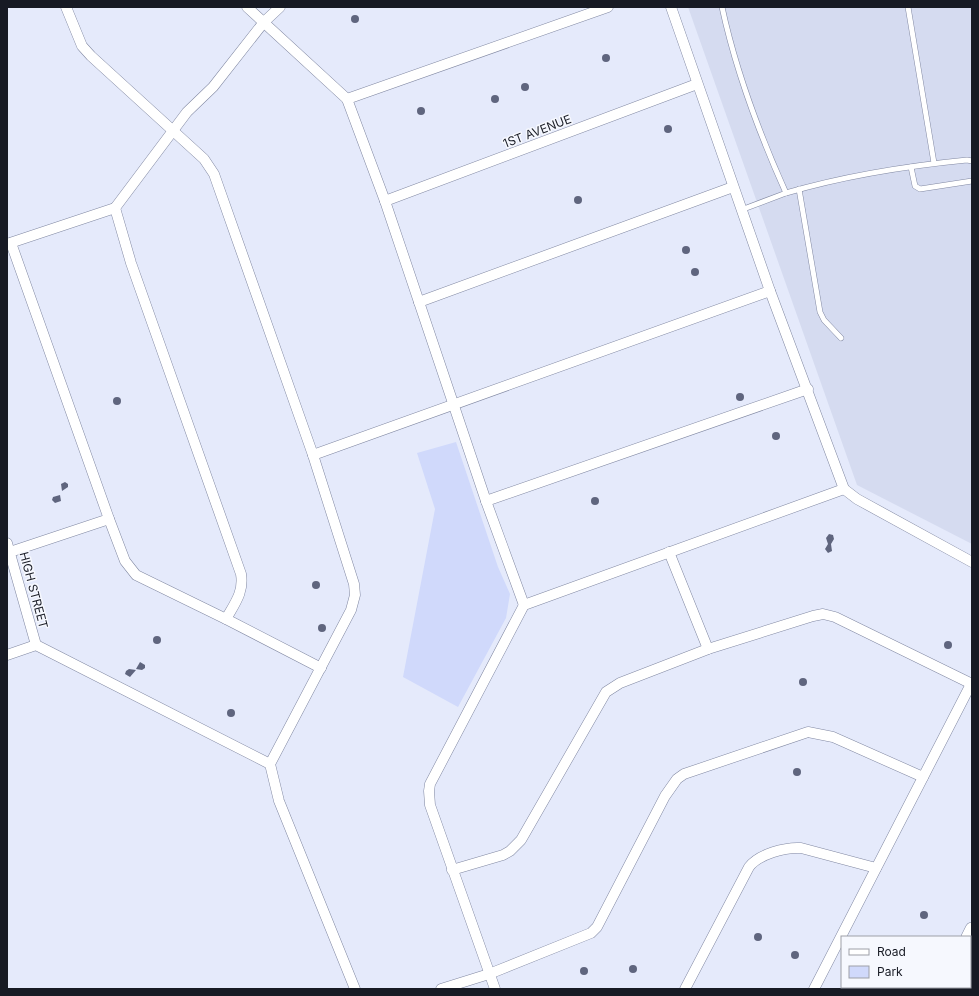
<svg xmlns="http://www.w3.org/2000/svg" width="979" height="996" font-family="Inter,sans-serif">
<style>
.built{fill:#d5dbf0}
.green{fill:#d0d9fb}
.building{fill:#5f657e}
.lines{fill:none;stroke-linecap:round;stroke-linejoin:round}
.service-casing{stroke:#8188a2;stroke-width:6}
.minor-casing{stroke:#8188a2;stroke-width:11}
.tertiary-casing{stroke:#8188a2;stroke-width:14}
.service{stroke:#fff;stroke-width:5}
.minor{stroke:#fff;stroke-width:10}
.tertiary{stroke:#fff;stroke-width:13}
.labels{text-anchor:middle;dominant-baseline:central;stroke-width:3;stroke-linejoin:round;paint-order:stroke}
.street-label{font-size:12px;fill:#171a24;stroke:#f6f8fe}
</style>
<rect width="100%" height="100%" fill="#e5eafb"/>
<polygon class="built" points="688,7 972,7 972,544 857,485"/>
<polygon class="green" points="456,442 498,567 510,594 506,618 458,707 403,677 435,509 417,453"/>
<g class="building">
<circle cx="355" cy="19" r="4"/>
<circle cx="606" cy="58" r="4"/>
<circle cx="525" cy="87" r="4"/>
<circle cx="495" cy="99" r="4"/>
<circle cx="421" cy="111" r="4"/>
<circle cx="668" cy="129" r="4"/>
<circle cx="578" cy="200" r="4"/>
<circle cx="686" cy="250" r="4"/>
<circle cx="695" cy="272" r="4"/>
<circle cx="740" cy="397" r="4"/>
<circle cx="117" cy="401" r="4"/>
<circle cx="776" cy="436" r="4"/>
<polygon points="65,482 68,484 68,487 62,491 61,484"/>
<polygon points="60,495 61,501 55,503 52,500 53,497"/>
<circle cx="595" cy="501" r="4"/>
<polygon points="829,534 833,535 834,539 831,544 832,551 828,553 825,549 828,544 826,538"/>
<circle cx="316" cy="585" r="4"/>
<circle cx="322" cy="628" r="4"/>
<circle cx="157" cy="640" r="4"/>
<circle cx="948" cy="645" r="4"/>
<polygon points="140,662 145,665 145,668 142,670 136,669"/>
<polygon points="129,669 136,670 130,677 125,674 126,671"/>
<circle cx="803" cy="682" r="4"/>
<circle cx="231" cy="713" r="4"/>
<circle cx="797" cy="772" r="4"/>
<circle cx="924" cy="915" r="4"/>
<circle cx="758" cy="937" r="4"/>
<circle cx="795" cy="955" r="4"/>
<circle cx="633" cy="969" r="4"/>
<circle cx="584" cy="971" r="4"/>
</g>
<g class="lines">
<g class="service-casing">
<g id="service">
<path d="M722,7C736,72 759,133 786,193C844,176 906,166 967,160L972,161"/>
<polyline points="908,7 934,163"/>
<polyline points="911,167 915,186 920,189 972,181"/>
<polyline points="799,189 820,312 824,320 841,338"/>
<polyline points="741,210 786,193"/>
</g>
</g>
<g class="minor-casing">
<g id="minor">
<polyline points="66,7 82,46 91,56 204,159 214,174 313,455 354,584 355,595 351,610 270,764 279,801 355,989"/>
<polyline points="247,7 347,99 385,201 486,501 524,605"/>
<polyline points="671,7 770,291 844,489 857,499 972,562"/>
<polyline points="347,99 608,7"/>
<polyline points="385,201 697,84"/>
<polyline points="115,208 187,112 213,87 264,22 280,7"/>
<polyline points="11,243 109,519 125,561 136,575 226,619 321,668"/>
<path d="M7,244L115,208L131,263L241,574C244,592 235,603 226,619"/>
<polyline points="419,302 733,187"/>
<polyline points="313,455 770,291"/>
<polyline points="486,501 808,389"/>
<polyline points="7,543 36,645"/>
<polyline points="10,552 109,519"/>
<polyline points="669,552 708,649"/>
<polyline points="7,655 36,645 270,764"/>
<polyline points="452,870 503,855 510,851 521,840 606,692 620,683 708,649 813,616 823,614 835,617 972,684"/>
<polyline points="441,989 489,974 591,933 597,927 665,796 677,779 684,774 808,732 833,737 923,777"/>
<polyline points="495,989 430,805 429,791 430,784 524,605 844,489"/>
<path d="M685,989L749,867C759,854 785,847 801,848L876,868"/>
<polyline points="814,989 971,684"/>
</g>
</g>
<g class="tertiary-casing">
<g id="tertiary">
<polyline points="968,937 972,929"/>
<polyline points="940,989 941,987"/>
</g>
</g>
<use href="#service" class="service"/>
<use href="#minor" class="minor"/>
<use href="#tertiary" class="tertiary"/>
</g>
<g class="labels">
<g class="street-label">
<text transform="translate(537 131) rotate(-21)">1ST AVENUE</text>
<text transform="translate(34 590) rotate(75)">HIGH STREET</text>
</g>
</g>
<rect width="979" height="996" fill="none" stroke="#171a24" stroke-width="16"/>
<rect x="841" y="936" width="130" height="52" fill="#f6f8fe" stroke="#9d9fa7"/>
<rect x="849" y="949" width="20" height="6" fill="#ffffff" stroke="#9d9fa7"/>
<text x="877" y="956" font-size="12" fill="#171a24">Road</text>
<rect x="849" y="966" width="20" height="12" fill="#d0d9fb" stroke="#9d9fa7"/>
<text x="877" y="976" font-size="12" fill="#171a24">Park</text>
</svg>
